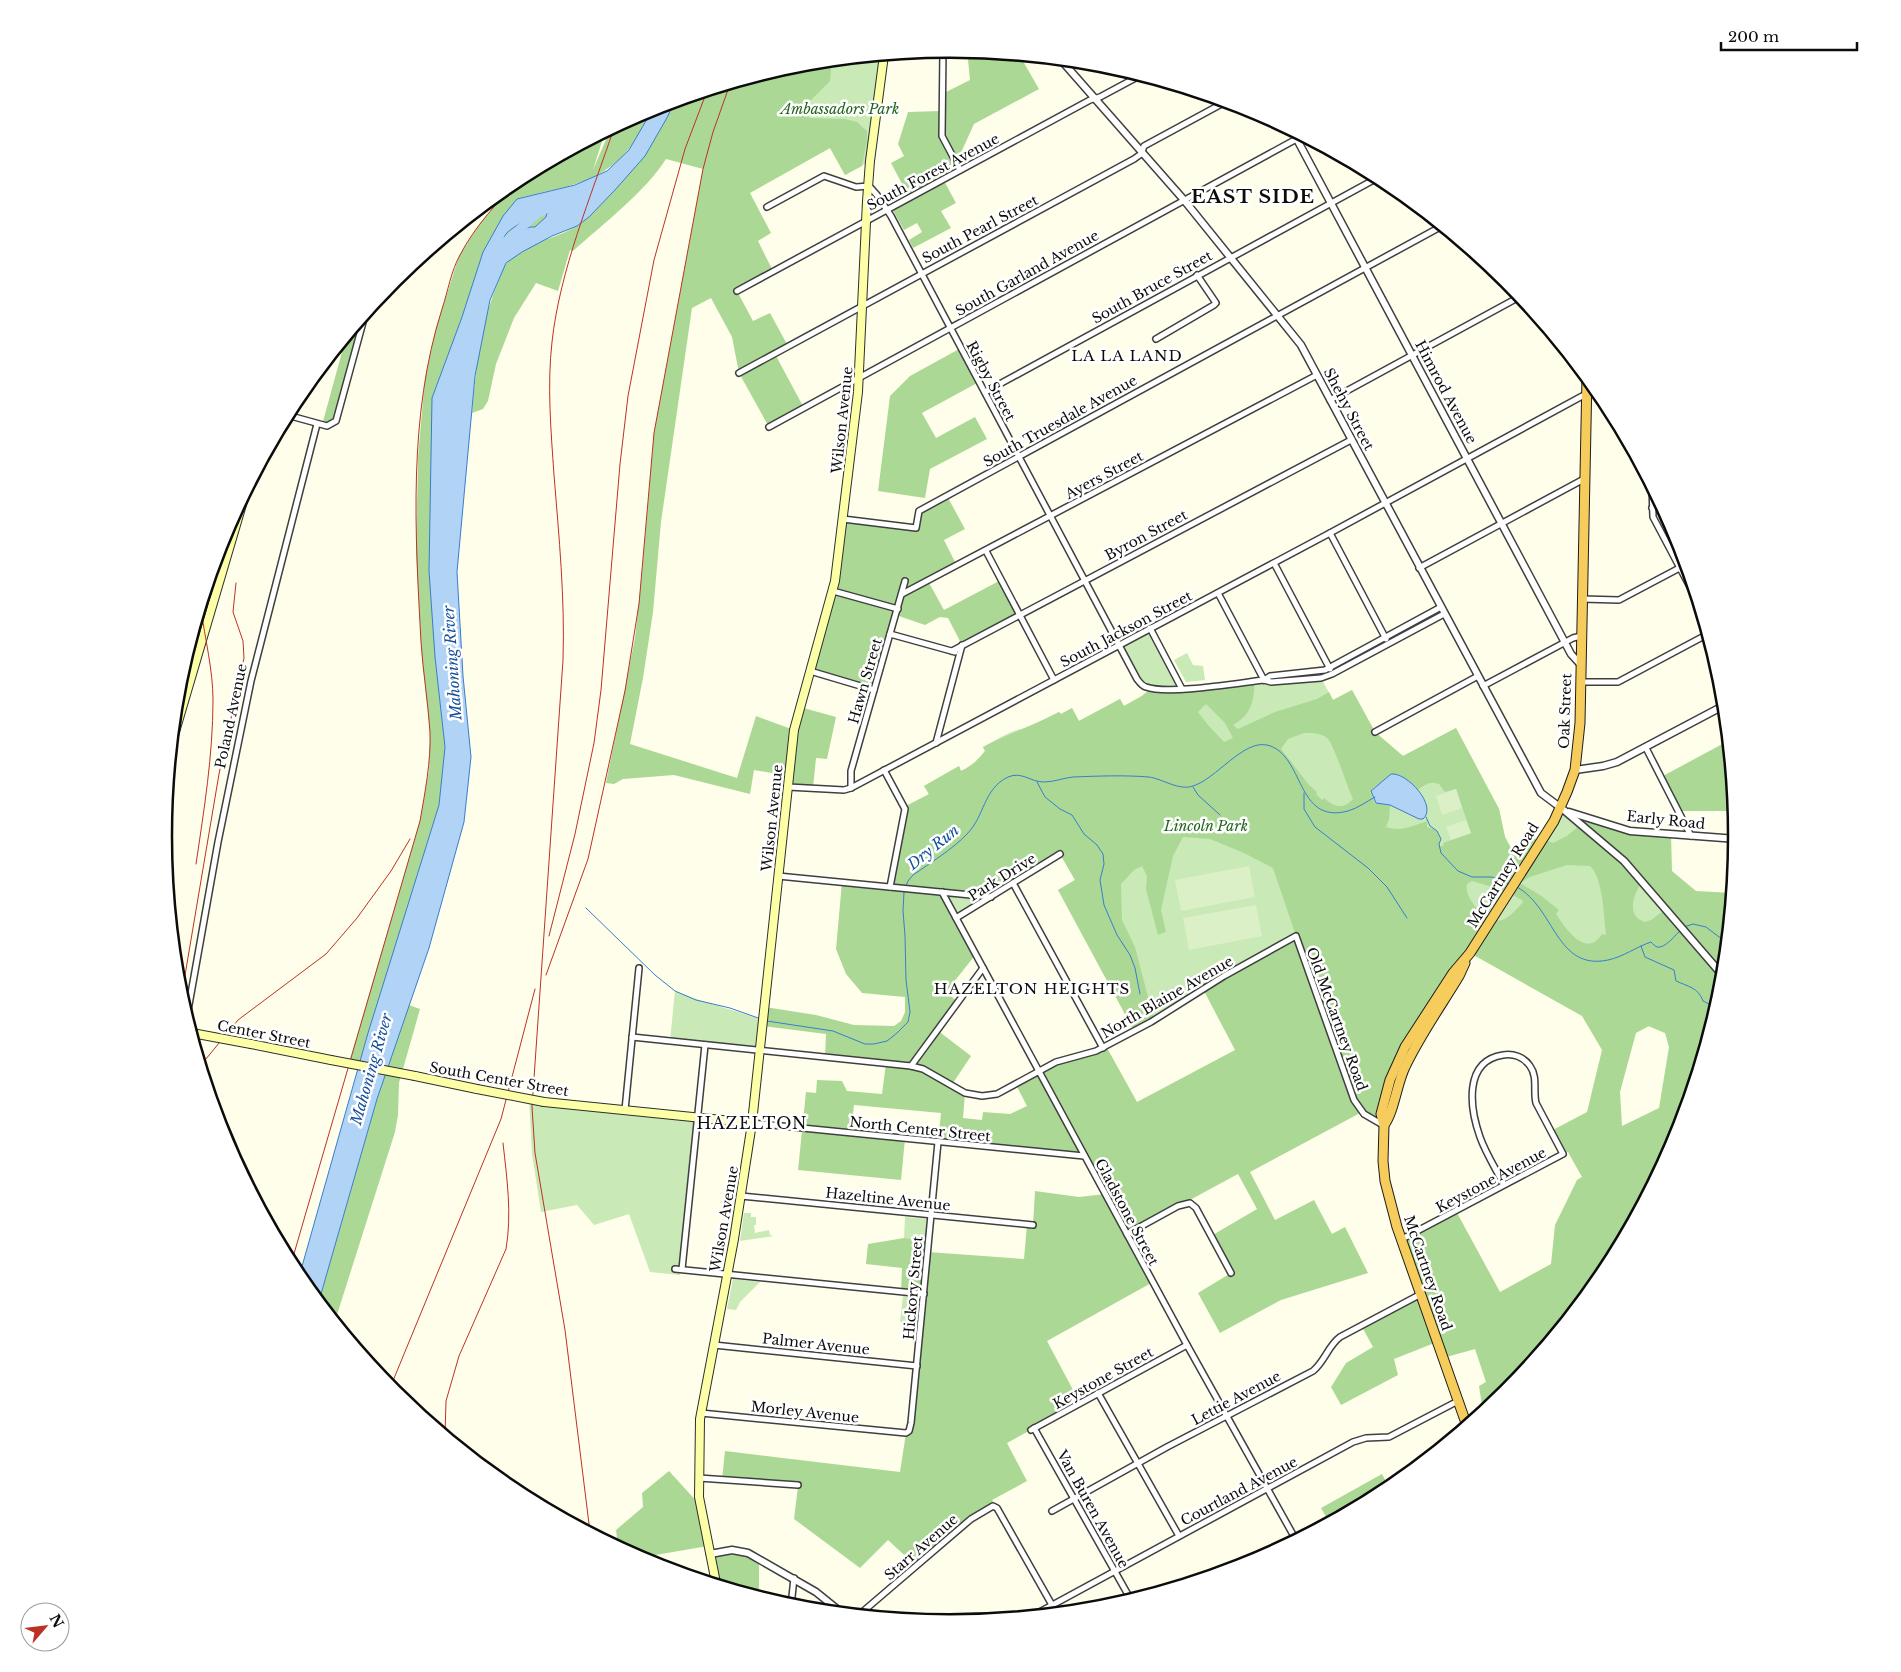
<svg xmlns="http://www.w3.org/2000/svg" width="1901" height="1672" font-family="'Libre Baskerville',serif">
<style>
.green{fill:#c9e9b6}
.forest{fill:#abd995;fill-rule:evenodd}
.pitch{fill:#dcf0c8}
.water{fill:#b1d3f6;stroke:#387dcc;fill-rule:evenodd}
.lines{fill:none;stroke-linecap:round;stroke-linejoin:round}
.stream{stroke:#387dcc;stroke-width:1}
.river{stroke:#b1d3f6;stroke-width:9}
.minor-casing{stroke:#3f3f3f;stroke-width:8}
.tertiary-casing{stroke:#3f3f3f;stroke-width:9}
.secondary-casing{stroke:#2e2e2e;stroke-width:10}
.trunk-casing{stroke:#1d1d1d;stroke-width:11}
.minor{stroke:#fff;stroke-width:5}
.tertiary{stroke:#fff;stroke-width:6}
.secondary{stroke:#fdffa7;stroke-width:8}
.trunk{stroke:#f6cc5c;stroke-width:9}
.rail{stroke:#bb3225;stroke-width:1}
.secondary-bridge-casing{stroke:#2e2e2e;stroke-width:10;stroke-linecap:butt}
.secondary-bridge{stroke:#fdffa7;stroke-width:8}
.labels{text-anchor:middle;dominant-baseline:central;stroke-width:5;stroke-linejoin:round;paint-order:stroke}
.park-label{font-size:14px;font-style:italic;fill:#22631d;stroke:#fff}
.street-label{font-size:14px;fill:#0c0c0c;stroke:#fff}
.neighbourhood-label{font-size:15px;letter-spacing:1px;fill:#0c0c0c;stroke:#fff}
.water-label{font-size:15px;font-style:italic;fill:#16509d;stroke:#fff}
.quarter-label{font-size:16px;letter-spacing:1px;fill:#0c0c0c;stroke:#fff}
.district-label{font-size:19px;font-weight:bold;letter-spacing:1px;fill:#0c0c0c;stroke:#fff}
.rim{fill:none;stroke:#0c0c0c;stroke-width:2.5}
</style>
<rect width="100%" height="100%" fill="#fffeeb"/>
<g class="green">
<polygon points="884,55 870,161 845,175 830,148 783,174 815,62"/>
<path d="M1441,607L1444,614L1321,678L1333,700L1352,690L1375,732L1403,756L1456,728L1499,809L1505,837L1511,848L1526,839L1543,838L1560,808L1609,848L1690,937H1728L1723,990L1678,1138L1616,1253L1577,1180L1670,1130L1681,1050L1665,1033L1470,953L1259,956L1151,1022L1058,890L1075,880L1060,854L956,918L905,811L929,794L924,786L959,766L961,771C971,766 978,760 985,751L983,747C997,740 1012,729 1028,728L1059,712L1061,714L1072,708L1079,721L1120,699L1124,706L1147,693L1151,688L1143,686L1119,645L1150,628L1182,689L1264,680L1270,676L1319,672Z"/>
<polygon points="1187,653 1193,665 1203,666 1205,680 1186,682 1174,660"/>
<path d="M675,991C704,1003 734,1010 763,1020L760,1050L670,1041Z"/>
<polygon points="529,1099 697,1117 680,1275 650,1272 629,1214 594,1225 577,1205 541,1212 532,1154"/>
<polygon points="744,1213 751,1213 751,1217 756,1217 756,1225 754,1225 755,1233 769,1230 770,1235 774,1236 740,1241"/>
<polygon points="905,1217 929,1219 927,1240 904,1238"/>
<polygon points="733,1279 760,1282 740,1302 736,1310 727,1309"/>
<polygon points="903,1296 921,1298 919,1324 900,1322"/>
</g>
<g class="forest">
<polygon points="967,50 1020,56 1039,89 974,124 959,157 954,160 960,170 943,179 956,203 941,211 951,228 913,248 909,240 922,232 917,223 904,230 891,207 909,197 891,163 904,156 898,144 908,112 941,111 942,94 970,80"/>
<path d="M832,60L830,81L805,106L809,118L845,119L857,122L867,131V140L862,166L845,175L830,148L750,193L771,233L758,241L773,271L737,291L753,321L770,313L788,346L775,354L804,408L769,427L739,373L732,337L711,298L692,308L661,522L653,612L643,678L630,744L737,778L756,716L794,730L800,707L836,717L827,759L816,758L813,788L788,787L789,776L754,770L750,794L674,775L623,779L614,784L606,783L635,638L642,573L654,433L703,169L666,159C646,191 602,225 573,251L570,250L558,291L536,283L514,318L496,364L488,401L483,409L472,413C476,369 481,321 499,280C501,275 503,267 507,263C523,244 557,238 577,226C587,220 594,211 602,203C633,171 657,143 674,101L797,64Z"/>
<path d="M654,107C646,121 638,138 628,150C598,186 558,187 517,199L483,252L462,317L432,398L435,657L445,747L439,805L359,1065L349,1063L420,821L429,770L430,732L422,657L416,553L418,457L425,378L436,328L459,256L480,223L520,178L605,132L593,170L610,130Z"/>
<path d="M544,212L547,213L546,217L535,227H530L506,239L504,238C506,227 533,217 544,212Z"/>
<polygon points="365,315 336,421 322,425 342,352 336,350"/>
<polygon points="961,348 979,382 922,413 936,438 975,417 987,439 930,469 925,498 878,491 890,396 910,376"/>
<polygon points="947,496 965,529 944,540 957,566 928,581 944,610 1001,580 1020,615 962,645 948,618 940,617 925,625 896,615 874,690 810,671 830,603 843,519 916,528 918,513"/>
<path d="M1254,681C1255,700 1251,715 1233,725L1238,729L1275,712L1317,699L1329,692L1333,700L1352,690L1375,732L1403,756L1456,728L1499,809L1505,837L1511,848C1525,840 1537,835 1553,843L1567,836L1581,824L1565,811L1621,829L1671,834L1672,871L1696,891L1732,893L1723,990L1678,1138L1605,1274L1507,1393L1483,1412L1479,1386L1486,1382L1475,1349L1443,1358L1437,1342L1394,1359L1398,1375L1341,1405L1331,1387L1346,1363L1373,1347L1361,1325L1421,1294L1402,1239L1456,1211L1500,1292L1551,1264L1555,1225L1577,1180L1582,1177L1568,1152L1563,1154L1551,1131L1587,1112L1602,1050L1582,1016L1470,953L1453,973L1390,1080L1384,1125L1362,1112L1250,1172L1275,1220L1314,1200L1332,1234L1345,1227L1368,1273L1281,1300L1220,1333L1198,1293L1231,1273L1211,1236L1257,1209L1238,1174L1127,1234L1153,1282L1047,1341L1080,1403L1007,1443L1027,1481L992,1500L996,1506L976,1516L916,1566L888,1540L860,1568L794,1519L798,1486L722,1480L725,1451L900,1472L906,1433L909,1431L924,1294L901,1292L902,1268L866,1264L868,1244L904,1238L927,1240L928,1252L1024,1259L1027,1225H1033L1035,1191L1079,1197L1105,1194L1084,1156L938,1142L941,1113L854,1105L851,1133L905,1139L901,1180L798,1170L806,1092L816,1093L817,1080L842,1081L847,1091L882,1094L886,1063L825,1057L826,1034L763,1026L765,1007L816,1015L854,1025L894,1026L901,1021L905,1012V997L862,993L846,974L836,949L842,882L890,887L904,807L929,794L924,786L959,766L961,771C972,766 978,760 985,751L983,747C1008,734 1034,725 1059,712L1061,714L1072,708L1079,721L1120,699L1124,706L1142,696L1151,688L1182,689ZM1206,704L1225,723L1233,738L1224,742L1208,725L1198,712ZM1304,733C1313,733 1320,733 1327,738C1333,742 1348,789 1353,799C1343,810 1334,807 1324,798L1322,800L1316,794L1317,792L1309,785L1281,749L1288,739ZM1397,774L1418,790C1426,784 1430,781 1439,784L1445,792L1456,789L1471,833L1443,843L1444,845L1439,847L1440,838L1436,830L1427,827V821C1413,826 1401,832 1386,827L1389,819L1390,805L1375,803L1370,792L1374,787ZM1183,837L1210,839L1244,853L1273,868L1296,936L1203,989L1235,1050L1137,1102L1106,1046L1050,1065L1016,1085L1027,1106L1010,1114L983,1112L982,1120L963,1118L965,1093L951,1086L971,1056L937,1030L958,1002L946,992L976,954L943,893L991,897L1060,854L1075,880L1058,890L1134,1031L1154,1020L1135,947L1122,920L1121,884L1134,870L1142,866L1147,876L1146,889L1158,935L1166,932L1161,910L1173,856ZM1567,865L1590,866C1603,877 1604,918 1606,935L1602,934C1586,959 1566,929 1556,914L1559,910L1540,895L1520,883L1530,877ZM1472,881L1505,891L1522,900L1523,902C1518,908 1509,918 1502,920C1487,924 1463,898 1467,884ZM1642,882L1666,909L1651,920L1645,922C1626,916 1633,895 1642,882ZM1649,1026L1665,1033L1669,1047L1659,1108L1622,1126L1620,1092L1636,1033Z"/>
<polygon points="1728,741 1735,811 1678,811 1661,777"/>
<polygon points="409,1005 420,1009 399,1083 398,1115 395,1132 335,1321 319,1301 377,1099"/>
<polygon points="669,1471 700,1505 708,1546 638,1558 618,1546 616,1530 643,1507 642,1493"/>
<polygon points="1382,1474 1390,1489 1329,1522 1321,1508"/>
<polygon points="732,1550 759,1559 759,1597 716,1583 710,1554"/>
</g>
<g class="pitch">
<polygon points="1456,789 1462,808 1442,815 1436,796"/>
<polygon points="1466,820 1471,833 1451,840 1446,827"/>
<polygon points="1249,866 1255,897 1181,911 1175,880"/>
<polygon points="1256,905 1262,936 1189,950 1183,918"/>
</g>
<g class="water">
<path d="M674,101L668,116L645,156L615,190L589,217L577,226L552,236L522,252L506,263L490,300L475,376L457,572L463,676L471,757L464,822L429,948L377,1099L319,1301L299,1277L368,1033L439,805L445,747L435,657L429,571L432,398L462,317L483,252L503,216L517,199L575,185L607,171L629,150L654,107ZM544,212L547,213L546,217L535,227C525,225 515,238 504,238C506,228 534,217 544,212Z"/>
<path d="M1391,774C1407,772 1438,806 1423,819H1419L1390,805L1376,803L1371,791Z"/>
</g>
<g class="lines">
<g class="stream">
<polyline points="1037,782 1045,797 1060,809 1072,815 1084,834 1097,845 1103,854 1104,864 1100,880 1104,905 1117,935 1130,955 1135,968 1140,994"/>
<polyline points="1193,787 1198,795 1220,815"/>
<polyline points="1304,793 1304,809 1315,827 1368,868 1387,887 1407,918"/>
<polyline points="1426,817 1430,826 1437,831 1441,839 1439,844 1441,853 1458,871 1472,877 1492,877 1509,884"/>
<path d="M1517,887C1555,908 1556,971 1608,960C1623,957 1636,947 1651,942C1652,943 1656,947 1657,947C1665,949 1676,934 1681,930"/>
<path d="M905,888L908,881L913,875C929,864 954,848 967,834C985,816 983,789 1008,777C1022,771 1030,782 1044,782C1054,782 1063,778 1073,777C1098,776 1125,775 1149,777C1163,779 1179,791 1193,786C1216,779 1243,740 1267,745C1305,754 1295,825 1348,811C1358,808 1366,802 1375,797"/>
<polyline points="586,908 655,975 675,991 696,1000 730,1008 761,1019"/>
<polyline points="1684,927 1693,924 1706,927 1727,943"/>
<path d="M1641,946L1645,957L1674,970L1676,981C1687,986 1699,988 1703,1001L1709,1004H1714L1717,1009"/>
<polyline points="767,1021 833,1031 865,1044 874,1044 887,1041 897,1033 908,1022 910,1012 906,980 905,936 903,911 904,892"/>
</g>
<polyline class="river" points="503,244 538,213 543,211"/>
<g class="minor-casing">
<g id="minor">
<polyline points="943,50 942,136 960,170"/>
<path d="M767,207L824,176L856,187L869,186L877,195L891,216L1137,679C1140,683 1142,686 1146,687C1168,695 1238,683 1264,680L1271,682L1321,678L1332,674L1444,614"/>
<polyline points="737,291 1090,100 1100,97 1141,75"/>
<polyline points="1156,339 1214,305 1216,303 1197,275"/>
<polyline points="739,373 1134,159 1141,154 1144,146 1227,101"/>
<polyline points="985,392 1379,177"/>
<polyline points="1330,400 1521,296"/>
<polyline points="287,415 327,426 336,421 365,315"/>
<polyline points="769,427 1302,136"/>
<polyline points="1652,487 1653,517 1698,602"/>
<polyline points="1652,508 1661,504"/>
<polyline points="843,519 916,528 919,511 1442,226"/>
<polyline points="1330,533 1386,639"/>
<polyline points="986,551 1054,680"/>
<polyline points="1274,563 1330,669"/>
<polyline points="1419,568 1584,479"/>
<polyline points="833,591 898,609"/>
<polyline points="1218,593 1264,680"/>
<polyline points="902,594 1317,375"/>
<polyline points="1582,599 1619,600 1687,564"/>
<polyline points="1150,628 1182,689"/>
<polyline points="890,634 955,652"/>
<polyline points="192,637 203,640"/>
<polyline points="952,651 1351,440"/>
<polyline points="810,671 874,690"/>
<polyline points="1264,680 1270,676 1325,670 1441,607"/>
<polyline points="1581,682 1618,682 1708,634"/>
<polyline points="1483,686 1573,638 1581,636"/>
<polyline points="1375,732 1478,676"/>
<polyline points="936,743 962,645"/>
<polyline points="1646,748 1691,836"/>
<polyline points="884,770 905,809 890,887"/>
<polyline points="788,787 844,790 851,788 1330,533 1586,394"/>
<polyline points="851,788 851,771 905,581"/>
<polyline points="778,876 991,897"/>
<polyline points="1013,883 1103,1048"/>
<polyline points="942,892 1187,1345 1296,1540"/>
<polyline points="956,918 1060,854"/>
<polyline points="187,1016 218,842 251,681 317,424"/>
<polyline points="632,1037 911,1066 923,1069 965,1093 982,1096 997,1094 1056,1062 1096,1051 1151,1022 1224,976 1296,936 1354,1100 1364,1114 1383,1125"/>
<polyline points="911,1066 983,968"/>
<polyline points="625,1110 639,968"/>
<polyline points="752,1123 1084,1156"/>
<polyline points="741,1196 1033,1225"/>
<polyline points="1127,1234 1178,1206 1190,1203 1196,1208 1231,1273"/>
<path d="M1402,1239L1563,1154L1536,1103C1533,1091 1538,1077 1530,1066C1524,1057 1513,1053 1503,1055C1463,1061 1470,1109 1480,1137C1486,1154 1496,1169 1504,1185"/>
<polyline points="675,1269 924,1294"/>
<polyline points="682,1269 705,1045"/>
<polyline points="714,1345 917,1366"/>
<polyline points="1098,1393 1179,1536"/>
<polyline points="701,1413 906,1433 909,1431 911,1423 938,1142"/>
<polyline points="1034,1428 1131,1600"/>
<polyline points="1031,1430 1187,1345"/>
<polyline points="699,1478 798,1485"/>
<path d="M1052,1511L1167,1447L1313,1371C1325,1361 1328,1346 1340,1337L1421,1294"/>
<polyline points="791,1606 794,1578"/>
<polyline points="860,1614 971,1519 993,1506 997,1508 1052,1605"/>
<polyline points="1034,1615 1353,1442 1366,1438 1389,1437 1458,1401"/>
</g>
</g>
<g class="tertiary-casing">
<g id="tertiary">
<polyline points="1061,60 1184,200 1301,345 1541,793 1565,811 1624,861 1724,977"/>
<polyline points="1292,130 1571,654 1581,665"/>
<polyline points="1575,770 1603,766 1617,762 1725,705"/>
<polyline points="1569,812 1630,831 1737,839"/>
<polyline points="710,1554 732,1550 748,1553 816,1592 842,1613"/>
</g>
</g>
<g class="secondary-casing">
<g id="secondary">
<polyline points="172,742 246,491"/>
<polyline points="251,1044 331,1060"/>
<polyline points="415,1076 477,1089"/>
<polyline points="544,1102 752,1123"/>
<polyline points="716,1583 699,1497 700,1419 734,1239 752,1123 794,730 835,581 858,392 867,201 870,161 884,55"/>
</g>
</g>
<g class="trunk-casing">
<g id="trunk">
<path d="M1384,1125C1394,1112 1397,1083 1405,1067C1420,1035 1441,1006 1459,976L1465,963"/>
<polyline points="1467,1426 1397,1227 1385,1181 1383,1161 1384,1125 1381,1114 1390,1080 1405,1047 1453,973 1470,953 1554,821 1567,792 1575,770 1580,723 1587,376"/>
</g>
</g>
<use href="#minor" class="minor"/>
<use href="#tertiary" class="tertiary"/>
<use href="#secondary" class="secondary"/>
<use href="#trunk" class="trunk"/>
<g class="rail">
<path d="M196,864C204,810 213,755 213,700C213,670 205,639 201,609"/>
<polyline points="549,936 575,834 594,743 601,690 620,464 628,396 654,260 685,149 707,91"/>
<polyline points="546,975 588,859 625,691 639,604 654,433 703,169 713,132 730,84"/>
<polyline points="181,999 219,774 244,658 243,641 233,612 236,583"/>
<polyline points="201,1065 238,1020 326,954 357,918 391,871 410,839"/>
<path d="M291,1264L420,821C425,792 431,762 430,732C428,702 423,672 421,642C415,531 408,416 442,309C448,291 451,271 460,255C475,226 498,202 520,178"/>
<polyline points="390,1388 501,1119 535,989"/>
<path d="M445,1435L446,1401L459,1356L506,1249C512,1214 507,1179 503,1143"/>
<path d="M590,1532L565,1330L535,1153L532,1107L563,660C565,598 559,537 554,475C551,431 547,386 552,342C560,269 591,197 614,128"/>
</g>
<g class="secondary-bridge-casing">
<g id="secondary-bridge">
<polyline points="192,1033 251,1044"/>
<polyline points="331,1060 415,1076"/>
<polyline points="477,1089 544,1102"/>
</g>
</g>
<use href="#secondary-bridge" class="secondary-bridge"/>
</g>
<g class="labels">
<g class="park-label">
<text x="840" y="109">Ambassadors Park</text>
<text x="1206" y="826">Lincoln Park</text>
</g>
<g class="street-label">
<text transform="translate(933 172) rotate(-28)">South Forest Avenue</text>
<text transform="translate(980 229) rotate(-28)">South Pearl Street</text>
<text transform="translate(1027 273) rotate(-29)">South Garland Avenue</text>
<text transform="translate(1152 287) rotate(-29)">South Bruce Street</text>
<text transform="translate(991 381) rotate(62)">Rigby Street</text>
<text transform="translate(1446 392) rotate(62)">Himrod Avenue</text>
<text transform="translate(1349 409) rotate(62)">Shehy Street</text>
<text transform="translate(842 420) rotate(-84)">Wilson Avenue</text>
<text transform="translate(1060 421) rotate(-29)">South Truesdale Avenue</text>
<text transform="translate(1104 475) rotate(-28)">Ayers Street</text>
<text transform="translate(1146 535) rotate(-28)">Byron Street</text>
<text transform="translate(1126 629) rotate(-28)">South Jackson Street</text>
<text transform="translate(865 681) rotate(-74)">Hawn Street</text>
<text transform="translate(1565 711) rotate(-88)">Oak Street</text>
<text transform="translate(231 716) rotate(-78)">Poland Avenue</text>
<text transform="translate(772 818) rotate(-84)">Wilson Avenue</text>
<text transform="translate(1666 820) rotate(6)">Early Road</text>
<text transform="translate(1503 875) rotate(-58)">McCartney Road</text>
<text transform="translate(1002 877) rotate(-32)">Park Drive</text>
<text transform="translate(1167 997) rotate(-30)">North Blaine Avenue</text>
<text transform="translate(1337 1019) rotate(70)">Old McCartney Road</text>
<text transform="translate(264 1034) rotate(11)">Center Street</text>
<text transform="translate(499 1079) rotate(10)">South Center Street</text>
<text transform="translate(920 1129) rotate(6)">North Center Street</text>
<text transform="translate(1491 1180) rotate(-28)">Keystone Avenue</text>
<text transform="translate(888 1199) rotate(6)">Hazeltine Avenue</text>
<text transform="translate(1127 1212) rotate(62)">Gladstone Street</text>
<text transform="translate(724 1219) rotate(-80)">Wilson Avenue</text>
<text transform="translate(1428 1273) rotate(71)">McCartney Road</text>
<text transform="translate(913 1288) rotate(-85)">Hickory Street</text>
<text transform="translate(816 1344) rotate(6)">Palmer Avenue</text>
<text transform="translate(1103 1378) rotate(-29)">Keystone Street</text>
<text transform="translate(1236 1398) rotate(-28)">Lettie Avenue</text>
<text transform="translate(805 1412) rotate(6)">Morley Avenue</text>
<text transform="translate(1239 1491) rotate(-28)">Courtland Avenue</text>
<text transform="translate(1093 1509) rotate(61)">Van Buren Avenue</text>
<text transform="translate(921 1547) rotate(-41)">Starr Avenue</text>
</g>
<g class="neighbourhood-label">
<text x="1127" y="355">LA LA LAND</text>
<text x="1032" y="988">HAZELTON HEIGHTS</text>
</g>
<g class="water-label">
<text transform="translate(452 663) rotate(-94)">Mahoning River</text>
<text transform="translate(933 847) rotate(-39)">Dry Run</text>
<text transform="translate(371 1069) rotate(-74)">Mahoning River</text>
</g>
<g class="quarter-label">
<text x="752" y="1123">HAZELTON</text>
</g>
<g class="district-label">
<text x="1253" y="196">EAST SIDE</text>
</g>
</g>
<path d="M0 0H1901V1672H0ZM172 836a778 778 0 1 1 1556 0a778 778 0 1 1-1556 0Z" fill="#fff" fill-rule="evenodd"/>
<path class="rim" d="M172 836a778 778 0 1 1 1556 0a778 778 0 1 1-1556 0Z"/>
<g transform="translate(45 1627) rotate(62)"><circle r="24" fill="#ffffff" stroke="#9e9e9e"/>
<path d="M0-4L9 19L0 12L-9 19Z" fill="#bb3225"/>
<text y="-8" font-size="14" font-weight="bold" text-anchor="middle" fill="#0c0c0c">N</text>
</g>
<path d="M1721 42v8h136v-8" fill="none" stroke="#0c0c0c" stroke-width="2.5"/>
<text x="1728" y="42" font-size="15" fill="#0c0c0c" stroke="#ffffff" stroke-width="4" paint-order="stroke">200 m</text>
</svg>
